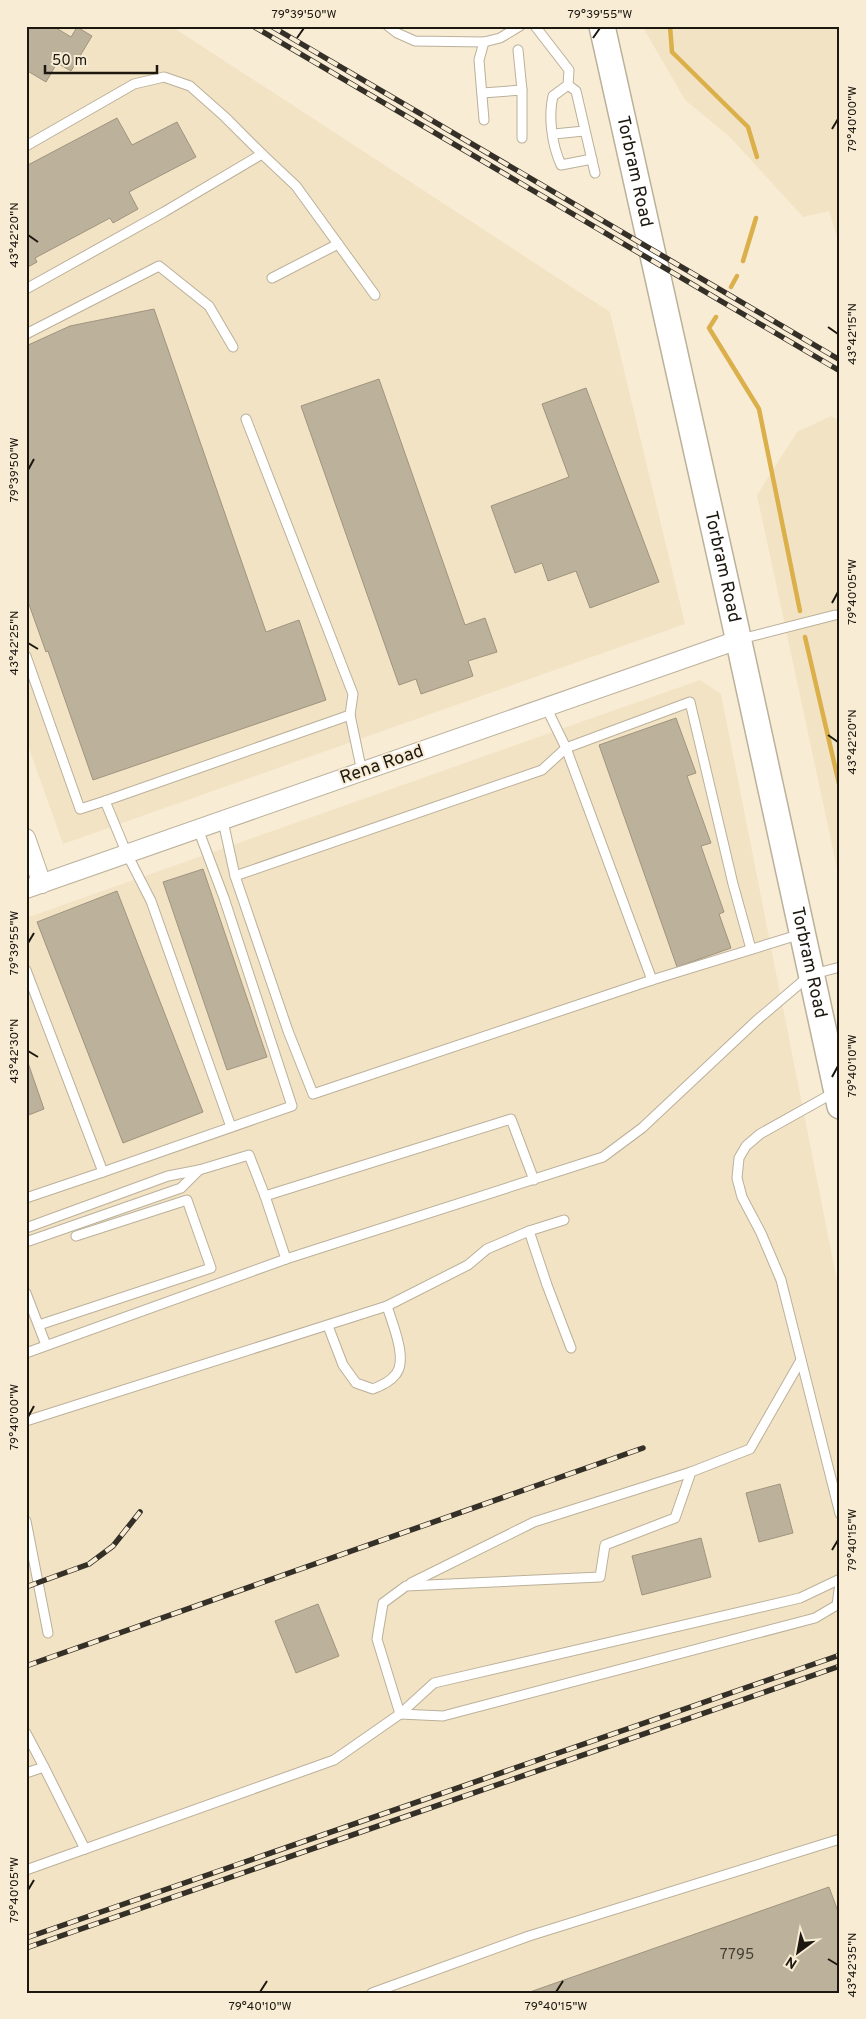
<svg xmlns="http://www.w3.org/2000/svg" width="866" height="2019" font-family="Overpass,sans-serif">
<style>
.built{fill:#f2e3c4}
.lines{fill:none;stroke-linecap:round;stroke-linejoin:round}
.stream{stroke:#dbaf4a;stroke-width:4.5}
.building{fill:#bcb19b;stroke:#9f947f}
.lane-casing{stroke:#bbb09a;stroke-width:11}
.street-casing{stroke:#bbb09a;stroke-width:20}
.secondary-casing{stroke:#bbb09a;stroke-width:28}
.lane{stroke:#fff;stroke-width:9}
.street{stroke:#fff;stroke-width:18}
.secondary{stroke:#fff;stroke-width:25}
.rail-casing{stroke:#353027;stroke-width:5.5}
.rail{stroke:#f8ecd5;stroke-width:4;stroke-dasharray:11;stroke-linecap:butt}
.ticks{fill:none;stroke:#1c1810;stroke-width:2}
.labels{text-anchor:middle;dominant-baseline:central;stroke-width:4;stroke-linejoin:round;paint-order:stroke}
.number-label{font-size:15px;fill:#443e33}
.street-label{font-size:18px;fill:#1c1810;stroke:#f8ecd5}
.neatline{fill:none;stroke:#1c1810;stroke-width:2}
.ticks-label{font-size:12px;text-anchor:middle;fill:#1c1810}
</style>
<rect width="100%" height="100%" fill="#f8ecd5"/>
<g class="built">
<polygon points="26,26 171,26 610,312 685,624 63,844 26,740"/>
<polygon points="644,26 840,26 840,247 829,211 803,217 730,137 685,100 645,31"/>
<polygon points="831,416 840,421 840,882 757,495 797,432"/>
<polygon points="700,680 721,694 840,1296 840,1993 26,1993 26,918"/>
</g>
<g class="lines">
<g class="stream">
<polyline points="670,26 672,52 748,127 757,157"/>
<polyline points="743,261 756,218"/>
<polyline points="731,287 737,276"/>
<polyline points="716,317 709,328 759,409 800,611"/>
<polyline points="805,637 840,788"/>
</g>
</g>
<g class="building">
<polygon points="26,26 53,26 71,37 77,27 92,36 71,71 57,63 46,82 26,70"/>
<polygon points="117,118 132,145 177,122 196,157 129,192 138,209 113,223 110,218 35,258 37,262 26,268 26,166"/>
<polygon points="154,309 266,632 299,620 326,700 93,780 48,651 46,652 26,596 26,346 70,326"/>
<polygon points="379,379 465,625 485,618 497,652 468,661 473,676 421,694 416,679 399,685 301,406"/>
<polygon points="586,388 659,582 590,608 576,571 548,581 542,563 515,573 491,506 569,477 542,404"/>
<polygon points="676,718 696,773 687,776 711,843 701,846 724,912 719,914 731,948 677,967 599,745"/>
<polygon points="203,869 267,1057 227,1070 163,882"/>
<polygon points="117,891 203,1112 123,1143 37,922"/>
<polygon points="26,1057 44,1109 26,1116"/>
<polygon points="780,1484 793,1533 759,1542 746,1493"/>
<polygon points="701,1538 711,1577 642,1595 632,1556"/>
<polygon points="318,1604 339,1656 296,1673 275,1621"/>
<polygon points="829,1887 840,1917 840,1993 527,1993"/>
</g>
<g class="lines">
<g class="lane-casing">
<g id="lane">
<polyline points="388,26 397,33 415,41 484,42"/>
<polyline points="535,26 569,70 568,85 576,91 595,173"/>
<polyline points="518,50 522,90"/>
<path d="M568,85L553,96C548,117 552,145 561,165L592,159"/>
<polyline points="482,93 522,90 522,138"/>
<polyline points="484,120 479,60 484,42 500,38 520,26"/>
<polyline points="554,134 584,131"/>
<polyline points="26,146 134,84 164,77 190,86 225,117 262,154"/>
<polyline points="272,278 338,244"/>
<polyline points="26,289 164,212 262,154 296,186 375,295"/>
<polyline points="26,334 159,266 209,306 233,347"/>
<polyline points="246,419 353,694 350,715 362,772"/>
<polyline points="741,639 835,615"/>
<polyline points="26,656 80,809 105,801 127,854 151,901 231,1127"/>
<polyline points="546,707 566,748 652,980 801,934"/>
<polyline points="105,801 350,715"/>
<polyline points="223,821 235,876"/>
<polyline points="26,970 103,1172 292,1106 224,898 198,829"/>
<polyline points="652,980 313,1094 288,1031 235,876 542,770 566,748 690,702 733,884 751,949"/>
<polyline points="835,1092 760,1134 746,1146 739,1158 737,1178 742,1197 761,1233 781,1280 840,1514"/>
<polyline points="26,1198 103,1172"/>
<polyline points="26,1228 168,1176 199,1170 249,1155 265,1196"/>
<polyline points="529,1231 547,1285 571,1348"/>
<polyline points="26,1242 181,1188 199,1170"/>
<polyline points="286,1259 265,1196 511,1119 534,1180"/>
<polyline points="26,1293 46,1345"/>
<polyline points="39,1325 211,1268 187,1200 76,1236"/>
<path d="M328,1326L343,1365L356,1383L373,1389C382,1385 390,1382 396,1374C408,1359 392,1323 387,1306"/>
<polyline points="26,1353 286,1259 603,1157 642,1128 756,1021 810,975 840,967"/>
<polyline points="801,1360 750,1449 691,1472 675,1518 605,1545 600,1577 406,1586 383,1603 377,1639 400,1714 443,1716 815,1618 837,1605 840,1583"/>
<polyline points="26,1421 387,1306 468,1265 487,1249 529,1231 564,1220"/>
<polyline points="26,1521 48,1633"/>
<polyline points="411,1583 534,1522 691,1472"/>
<polyline points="26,1733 44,1767"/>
<polyline points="26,1773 44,1767 85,1849"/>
<polyline points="26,1870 334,1760 400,1714 434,1683 800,1598 840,1579"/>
<polyline points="372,1993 529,1936 840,1839"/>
</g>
</g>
<g class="street-casing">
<g id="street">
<polyline points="26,838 42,884"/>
<polyline points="26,889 738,640"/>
</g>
</g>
<g class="secondary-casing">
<g id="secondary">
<path id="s1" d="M602,26L732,610L840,1106"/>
</g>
</g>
<use href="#lane" class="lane"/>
<use href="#street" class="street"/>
<use href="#secondary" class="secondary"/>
<g class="rail-casing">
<g id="rail">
<polyline points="253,26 840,371"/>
<polyline points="271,26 840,360"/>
<polyline points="26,1587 89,1564 113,1546 140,1512"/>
<polyline points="26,1666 643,1448"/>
<polyline points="26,1938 840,1655"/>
<polyline points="26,1948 840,1666"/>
</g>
</g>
<use href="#rail" class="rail"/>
</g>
<path class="ticks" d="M297,38L304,28M593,38L600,28M832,129L838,119M28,235L38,242M828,327L838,334M28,470L34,459M832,603L838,592M28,643L38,649M828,735L838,742M28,943L34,933M28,1051L38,1057M832,1077L838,1066M28,1417L34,1406M832,1550L838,1540M28,1890L34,1880M828,1959L838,1965M260,1992L267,1981M556,1992L563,1981"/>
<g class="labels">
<g class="number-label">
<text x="737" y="1955">7795</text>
</g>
<g class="street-label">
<text stroke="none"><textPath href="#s1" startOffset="149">Torbram Road</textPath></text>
<text stroke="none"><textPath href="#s1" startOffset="554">Torbram Road</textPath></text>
<text transform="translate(382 765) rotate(-19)">Rena Road</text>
<text stroke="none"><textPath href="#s1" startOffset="959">Torbram Road</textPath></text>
</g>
</g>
<rect width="866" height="2019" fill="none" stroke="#f8ecd5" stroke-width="55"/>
<g transform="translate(798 1952) rotate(212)" stroke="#f8ecd5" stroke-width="4" paint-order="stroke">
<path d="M0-4L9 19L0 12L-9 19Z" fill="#1c1810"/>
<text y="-8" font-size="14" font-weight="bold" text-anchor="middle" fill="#1c1810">N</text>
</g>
<path d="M45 65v8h112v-8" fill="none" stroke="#1c1810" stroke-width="2.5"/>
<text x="52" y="65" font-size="15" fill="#1c1810" stroke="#f8ecd5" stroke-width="4" paint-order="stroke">50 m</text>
<rect x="28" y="28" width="810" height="1964" class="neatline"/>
<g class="ticks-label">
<text x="304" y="18">79°39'50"W</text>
<text x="600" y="18">79°39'55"W</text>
<text transform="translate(852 119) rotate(-90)" y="4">79°40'00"W</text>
<text transform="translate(14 235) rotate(-90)" y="4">43°42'20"N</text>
<text transform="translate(852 334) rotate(-90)" y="4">43°42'15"N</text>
<text transform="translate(14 470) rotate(-90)" y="4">79°39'50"W</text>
<text transform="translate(852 592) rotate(-90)" y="4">79°40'05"W</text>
<text transform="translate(14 643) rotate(-90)" y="4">43°42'25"N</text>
<text transform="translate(852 742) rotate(-90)" y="4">43°42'20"N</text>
<text transform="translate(14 943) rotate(-90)" y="4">79°39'55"W</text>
<text transform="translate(14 1051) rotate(-90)" y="4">43°42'30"N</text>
<text transform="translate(852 1066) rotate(-90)" y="4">79°40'10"W</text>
<text transform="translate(14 1417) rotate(-90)" y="4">79°40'00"W</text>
<text transform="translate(852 1540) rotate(-90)" y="4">79°40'15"W</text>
<text transform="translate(14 1890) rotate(-90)" y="4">79°40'05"W</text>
<text transform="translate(852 1965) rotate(-90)" y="4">43°42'35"N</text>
<text x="260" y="2010">79°40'10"W</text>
<text x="556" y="2010">79°40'15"W</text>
</g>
</svg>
